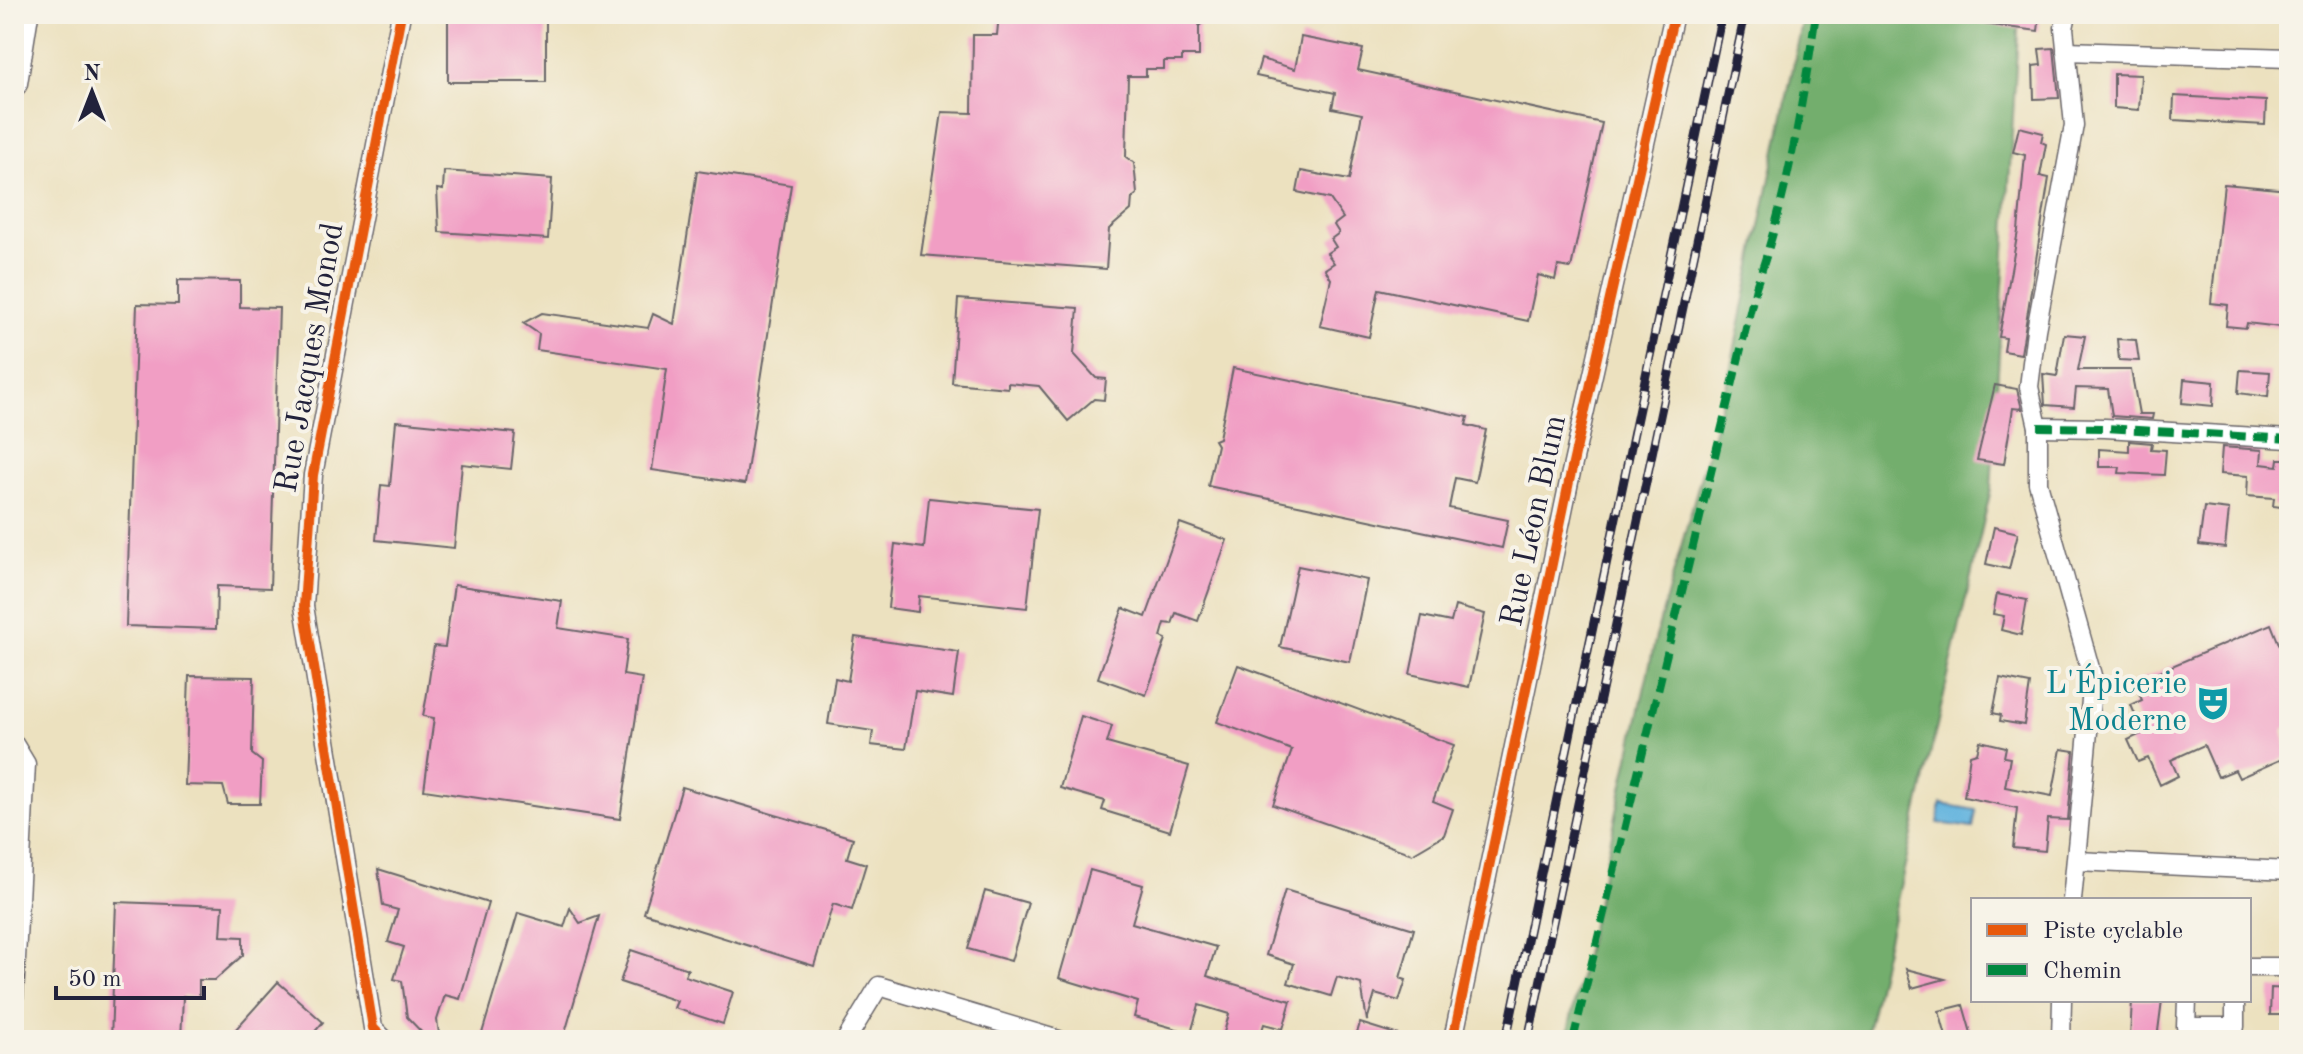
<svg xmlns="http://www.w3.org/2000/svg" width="2303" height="1054" font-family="'Old Standard TT',serif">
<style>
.forest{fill:#73ae6d;stroke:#4a6854;stroke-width:2}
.water{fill:#63b4de;stroke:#426b8c;stroke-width:2}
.building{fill:#f19ec4}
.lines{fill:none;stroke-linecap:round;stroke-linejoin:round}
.minor-casing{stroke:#696569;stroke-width:21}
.secondary-casing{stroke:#696569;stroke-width:29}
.minor{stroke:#fff;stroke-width:18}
.secondary{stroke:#fff;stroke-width:26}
.rail-casing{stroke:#22223b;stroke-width:9}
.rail{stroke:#f7f3e8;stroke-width:6;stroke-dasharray:18;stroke-linecap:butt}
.quiet{stroke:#00873e;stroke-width:8;stroke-dasharray:16 8;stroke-linecap:butt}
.cycleway-casing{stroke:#f7f3e8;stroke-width:15}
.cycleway{stroke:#e8590c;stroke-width:10}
.labels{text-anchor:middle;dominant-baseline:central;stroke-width:8;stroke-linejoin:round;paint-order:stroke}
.street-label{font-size:32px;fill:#22223b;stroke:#f7f3e8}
.culture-label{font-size:32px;fill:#0d838f;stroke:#f7f3e8;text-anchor:end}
</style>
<rect width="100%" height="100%" fill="#f7f3e8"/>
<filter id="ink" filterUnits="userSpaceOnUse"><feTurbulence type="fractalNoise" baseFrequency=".0125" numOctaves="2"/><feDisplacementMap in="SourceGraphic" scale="16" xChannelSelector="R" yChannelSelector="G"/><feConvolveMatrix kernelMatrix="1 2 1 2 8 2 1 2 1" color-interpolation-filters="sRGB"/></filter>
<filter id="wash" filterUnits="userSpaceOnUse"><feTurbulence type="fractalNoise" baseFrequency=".006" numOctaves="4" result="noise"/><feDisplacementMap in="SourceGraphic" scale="32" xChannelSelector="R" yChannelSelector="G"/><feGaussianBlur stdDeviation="1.8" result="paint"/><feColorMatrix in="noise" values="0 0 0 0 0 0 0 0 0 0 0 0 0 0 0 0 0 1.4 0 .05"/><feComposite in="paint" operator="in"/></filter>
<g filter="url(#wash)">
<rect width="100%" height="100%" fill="#ece1bf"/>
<polygon class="forest" points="1804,14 2019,14 1991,489 1865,1040 1566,1040 1657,632 1729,376"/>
<polygon class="water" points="1941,804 1976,810 1973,828 1938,823"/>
<g id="blocks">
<g class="building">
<rect x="448" y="14" width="98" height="68"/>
<polygon points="999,14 1212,14 1199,26 1199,56 1182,56 1182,61 1164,61 1164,69 1146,69 1146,76 1128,76 1126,157 1134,163 1137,194 1132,198 1131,210 1109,229 1106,269 921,255 942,112 972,113 973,35 997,35"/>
<polygon points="1983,14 2040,14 2038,31 1982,24"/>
<polygon points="1301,37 1363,49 1358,70 1602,123 1571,268 1558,266 1555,280 1538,275 1528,321 1379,289 1369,337 1320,326 1331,279 1325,269 1334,263 1327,253 1336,247 1331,239 1339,233 1334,225 1343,218 1330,199 1297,192 1301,171 1349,180 1362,114 1332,108 1335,93 1256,76 1261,59 1295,69"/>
<polygon points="2054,48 2059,98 2034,99 2033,66 2041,65 2039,49"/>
<polygon points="2114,74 2141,75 2139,110 2114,108"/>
<polygon points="2174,96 2266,101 2265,125 2173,120"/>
<polygon points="2019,127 2043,133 2041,142 2046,144 2040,176 2049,178 2021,354 2004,351 2006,338 1999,337 2018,231 2025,155 2013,152"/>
<polygon points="444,171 552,179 548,239 439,232 437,189 443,190"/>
<polygon points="697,171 791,185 745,484 652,470 667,369 537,350 539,334 523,323 542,313 648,328 653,314 674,324"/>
<polygon points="2224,184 2289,190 2289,328 2247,323 2246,328 2226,326 2228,305 2211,303"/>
<polygon points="178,280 240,281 240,307 279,308 270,588 217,586 216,629 126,626 137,304 178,305"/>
<polygon points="958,299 1078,308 1074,354 1096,378 1106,379 1104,400 1094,399 1068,421 1039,386 1008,383 1008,388 952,383"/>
<polygon points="2064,334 2085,336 2078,370 2131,370 2139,414 2153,414 2152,419 2112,416 2108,389 2076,388 2074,407 2045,405 2043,374 2057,376"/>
<polygon points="2117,339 2136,340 2139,361 2119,360"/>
<polygon points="1233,368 1468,417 1466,425 1486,430 1475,482 1455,478 1449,508 1508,520 1502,548 1208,486 1217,445 1214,440 1219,438"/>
<polygon points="2240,370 2270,372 2268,397 2238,393"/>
<polygon points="2184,379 2214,382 2213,406 2182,403"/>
<polygon points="1995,385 2017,389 2022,409 2013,408 2004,464 1977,460"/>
<polygon points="396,421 515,433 511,469 462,464 454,548 376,540 381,485 390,486"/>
<polygon points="2129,441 2152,443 2151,449 2166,450 2164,475 2119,473 2120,467 2099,467 2099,449 2129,451"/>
<polygon points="2222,447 2262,450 2261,464 2278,466 2279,459 2289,459 2289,508 2273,506 2274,498 2247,496 2248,476 2220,474"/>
<polygon points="929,498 1038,509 1027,608 919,596 918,612 888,608 895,544 924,548"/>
<polygon points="2204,507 2229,510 2225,548 2199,545"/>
<polygon points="1180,523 1227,540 1198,621 1176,613 1172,624 1165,623 1161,637 1166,639 1146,695 1098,678 1123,608 1146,617"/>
<polygon points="1994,527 2018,533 2009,569 1986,564"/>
<polygon points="1298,566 1367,580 1350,662 1280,647"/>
<polygon points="454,585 562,601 558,628 628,639 623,675 642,678 620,819 424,790 434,718 423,716 426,700 434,646 445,647"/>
<polygon points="1997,594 2027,600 2021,635 2001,630 2004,616 1993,614"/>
<polygon points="1455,606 1485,614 1469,687 1410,674 1422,616 1451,622"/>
<polygon points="2271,624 2289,669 2289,726 2283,729 2289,756 2239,778 2235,770 2218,777 2204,745 2171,760 2178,776 2160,785 2148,758 2138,762 2128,740 2143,733 2131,705 2142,700 2134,682"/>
<polygon points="855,637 959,652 953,697 915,691 906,749 871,745 873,731 828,724 835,678 848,681"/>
<polygon points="1238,665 1454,745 1433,801 1453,809 1444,835 1412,854 1273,805 1292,750 1217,722"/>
<polygon points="189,676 254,677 252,754 262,762 260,804 228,804 223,786 185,785"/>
<polygon points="2000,678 2030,684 2024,725 2000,721 2001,715 1993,713"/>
<polygon points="1081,716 1112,726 1107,743 1189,766 1170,831 1102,810 1105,801 1060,788"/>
<polygon points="1980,741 2006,747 2004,757 2010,758 2005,787 2052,796 2061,749 2074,751 2068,820 2048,819 2045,851 2013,848 2017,808 1964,797 1970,755 1977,753"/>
<polygon points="682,787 853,838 847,858 866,864 852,910 833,904 814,966 644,913"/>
<polygon points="378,869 488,903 460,999 445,995 437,1020 440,1040 429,1040 407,1017 402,981 394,979 404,947 388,942 398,910 383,906"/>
<polygon points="1090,870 1143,885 1132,923 1216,947 1207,976 1291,1001 1283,1029 1264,1024 1259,1040 1222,1040 1229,1014 1199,1005 1191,1033 1134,1017 1138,1002 1059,978"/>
<polygon points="1285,890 1414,929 1400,978 1406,980 1399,1001 1375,994 1367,1021 1361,984 1337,977 1331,996 1288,983 1294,964 1266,955"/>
<polygon points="985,891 1028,903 1011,961 968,949"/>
<polygon points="116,902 223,906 221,936 243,937 243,955 215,980 199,980 199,997 183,996 181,1040 111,1040"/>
<polygon points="570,908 580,923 599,916 563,1040 480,1040 518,913 564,927"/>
<polygon points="631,950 688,969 685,976 733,992 723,1024 674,1008 677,1001 620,982"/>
<polygon points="1906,969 1945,979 1912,988"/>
<polygon points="278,982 323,1022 308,1040 226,1040"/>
<polygon points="2271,988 2289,989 2289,1015 2270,1015"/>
<polygon points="2132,1000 2162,1000 2157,1039 2130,1038"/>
<polygon points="1963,1005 1973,1040 1947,1040 1939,1011"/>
<polygon points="1360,1023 1402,1036 1402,1040 1355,1040"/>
</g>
</g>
</g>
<g filter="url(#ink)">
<use href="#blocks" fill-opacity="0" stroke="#696569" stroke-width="2"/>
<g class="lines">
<g class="minor-casing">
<g id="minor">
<polyline points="2067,14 2064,28 2074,125 2036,330 2029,387 2038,427 2038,483 2093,679 2072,900"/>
<polyline points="2066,51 2289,58"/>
<polyline points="2038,427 2105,428 2289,439"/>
<polyline points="14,744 26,764 14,997"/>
<polyline points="2077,861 2289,871"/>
<polyline points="2249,967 2289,967"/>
<polyline points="2187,1000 2186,1027 2235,1027 2235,1000"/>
<polyline points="385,1040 373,1028 304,606 313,475 401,14"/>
<polyline points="846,1040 879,986 1059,1040"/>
<polyline points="1453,1040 1570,477 1674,14"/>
<polyline points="2061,1040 2062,1000"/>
</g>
</g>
<g class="secondary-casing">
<polyline id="secondary" points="14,83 25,14"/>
</g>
<use href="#minor" class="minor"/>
<use href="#secondary" class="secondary"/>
<g class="rail-casing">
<g id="rail">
<polyline points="1506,1040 1722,14"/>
<polyline points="1528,1040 1745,14"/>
</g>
</g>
<use href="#rail" class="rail"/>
<g class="quiet">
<polyline points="2038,427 2105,428 2289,439"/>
<path d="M1573,1040L1756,287C1787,199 1802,106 1816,14"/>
</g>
<g class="cycleway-casing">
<g id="cycleway">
<polyline points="385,1040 373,1028 304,606 313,475 401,14"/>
<polyline points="1453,1040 1570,477 1674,14"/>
</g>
</g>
<use href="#cycleway" class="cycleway"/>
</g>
</g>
<defs>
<g id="theatre-bare" transform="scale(2.76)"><path d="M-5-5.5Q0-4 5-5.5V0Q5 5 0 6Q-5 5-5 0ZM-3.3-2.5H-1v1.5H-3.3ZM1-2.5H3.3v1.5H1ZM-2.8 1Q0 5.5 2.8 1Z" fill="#0f9aa8" stroke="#f7f3e8" stroke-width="2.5" paint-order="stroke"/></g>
</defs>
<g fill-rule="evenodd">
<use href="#theatre-bare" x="2213" y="703"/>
</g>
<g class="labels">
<g class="street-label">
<text transform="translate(311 358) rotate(-80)">Rue Jacques Monod</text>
<text transform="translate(1535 521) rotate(-78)">Rue Léon Blum</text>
</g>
<g class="culture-label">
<text x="2187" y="685">L'Épicerie<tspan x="2187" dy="37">Moderne</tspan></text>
</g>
</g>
<rect width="2303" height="1054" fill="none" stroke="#f7f3e8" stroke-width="48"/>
<rect x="1971" y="898" width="280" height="104" fill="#f7f3e8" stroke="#a29fa3" stroke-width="2"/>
<rect x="1987" y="924" width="40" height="12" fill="#e8590c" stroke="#a29fa3" stroke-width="2"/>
<text x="2043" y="938" font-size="24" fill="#22223b">Piste cyclable</text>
<rect x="1987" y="964" width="40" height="12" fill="#00873e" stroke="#a29fa3" stroke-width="2"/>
<text x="2043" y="978" font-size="24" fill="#22223b">Chemin</text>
<g transform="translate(92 92)" stroke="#f7f3e8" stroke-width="6" paint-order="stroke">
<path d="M0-6L14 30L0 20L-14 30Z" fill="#22223b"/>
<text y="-12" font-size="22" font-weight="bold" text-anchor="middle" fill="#22223b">N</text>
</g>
<path d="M56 986v12h148v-12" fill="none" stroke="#22223b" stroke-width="4"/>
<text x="68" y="986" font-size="24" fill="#22223b" stroke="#f7f3e8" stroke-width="6" paint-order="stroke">50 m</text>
</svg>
